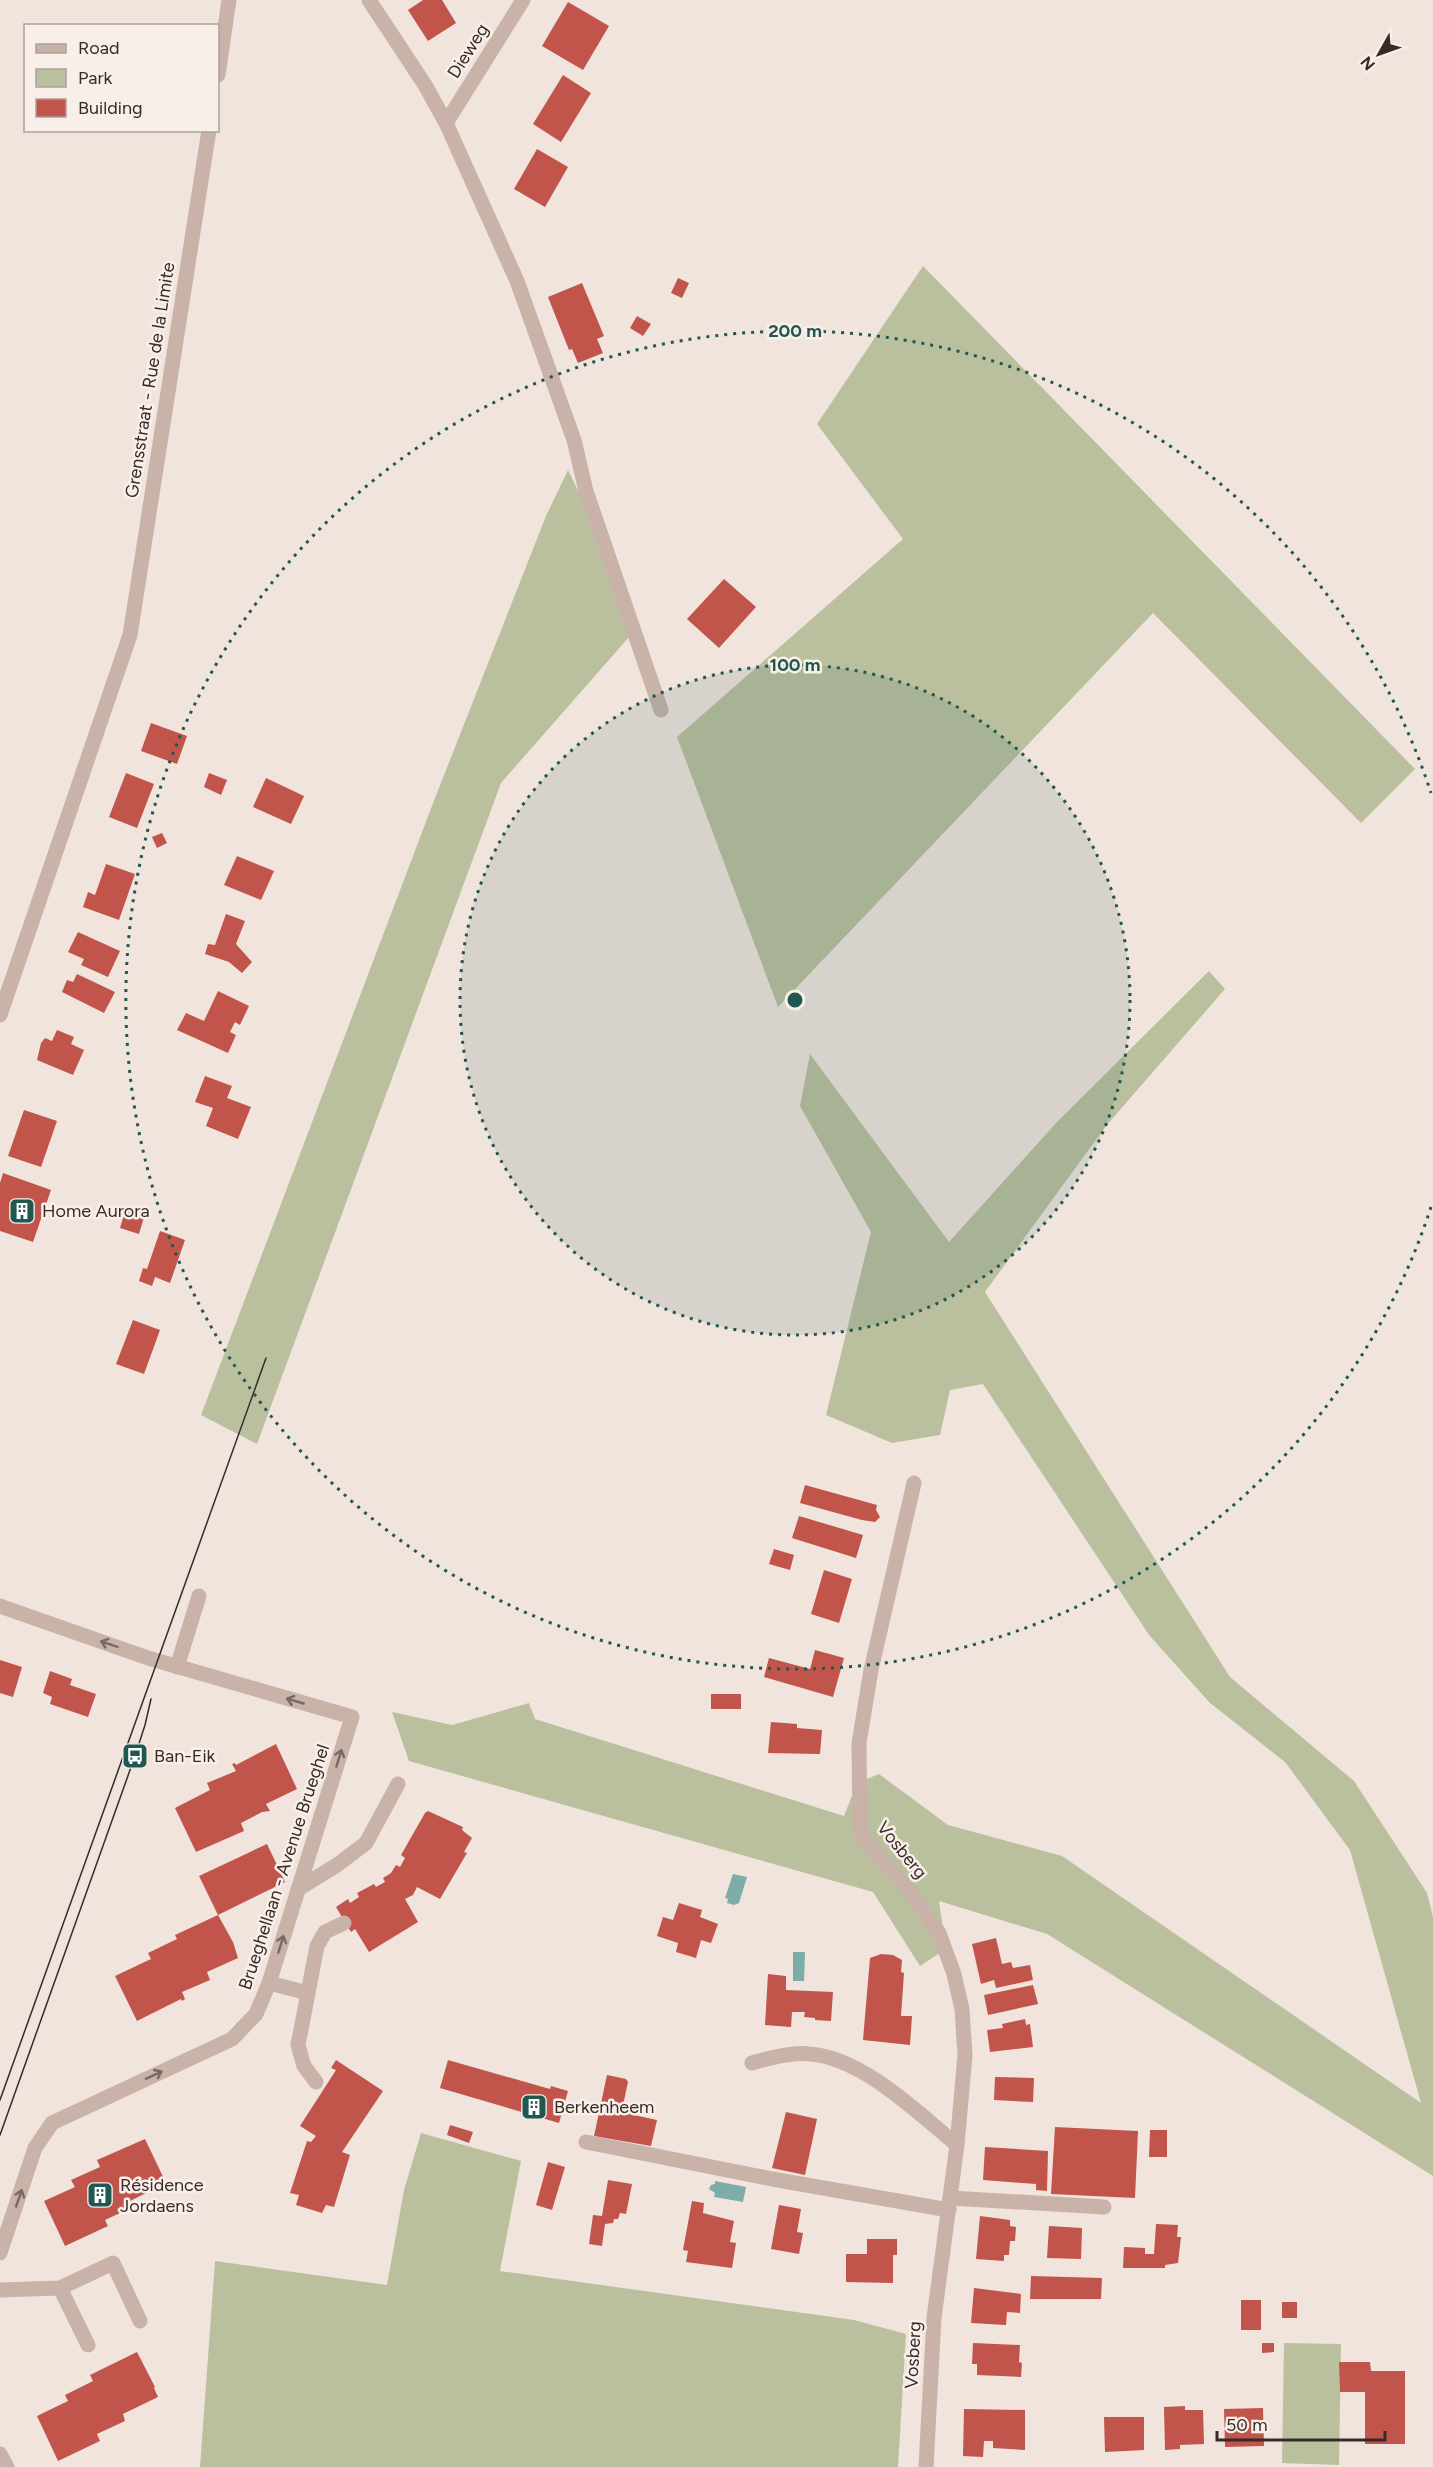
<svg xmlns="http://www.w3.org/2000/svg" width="1433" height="2467" font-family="Figtree,sans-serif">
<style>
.green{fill:#bac09e}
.water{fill:#7dada7}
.building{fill:#c1544b}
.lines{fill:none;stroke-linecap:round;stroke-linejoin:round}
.minor{stroke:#c9b3a9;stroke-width:15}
.tram{stroke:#372b29;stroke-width:1.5}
.oneway{stroke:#796863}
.ring{fill:none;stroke:#205751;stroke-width:3;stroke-dasharray:3 6}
.labels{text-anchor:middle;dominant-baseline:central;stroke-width:5;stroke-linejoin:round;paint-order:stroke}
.street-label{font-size:18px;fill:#372b29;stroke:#f9efe9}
.poi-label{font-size:18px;fill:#372b29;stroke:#f9efe9;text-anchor:start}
.centre{fill:#205751;stroke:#f9efe9;stroke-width:3}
.ring-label{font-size:18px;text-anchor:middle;font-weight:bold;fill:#205751;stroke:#f9efe9;stroke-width:5;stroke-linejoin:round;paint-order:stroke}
</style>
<rect width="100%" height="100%" fill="#f1e4dd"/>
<g class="green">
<polygon points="923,266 1415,769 1361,823 1153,613 778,1007 677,737 903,539 817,424"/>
<polygon points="568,470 585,505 629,637 501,783 257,1444 201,1415 435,798 546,516"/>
<polygon points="1209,971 1225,989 1106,1126 985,1292 1230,1677 1354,1781 1427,1893 1433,1917 1433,2176 1047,1934 939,1901 946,1949 920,1966 873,1892 409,1761 392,1712 452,1725 529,1703 535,1719 844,1816 857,1783 879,1774 948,1825 1062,1856 1421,2103 1350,1850 1285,1762 1210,1703 1149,1635 983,1384 950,1390 940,1435 892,1443 826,1415 871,1232 800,1106 810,1054 949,1242 1057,1122"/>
<polygon points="421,2133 521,2161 500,2271 854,2320 906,2334 898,2467 200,2467 215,2261 387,2285 404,2190"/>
<polygon points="1284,2343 1341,2344 1339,2465 1282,2463"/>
</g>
<g class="water">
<polygon points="733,1874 747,1877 739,1903 734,1905 727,1903 728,1899 725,1898"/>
<polygon points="793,1952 805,1952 804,1981 793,1981"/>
<polygon points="715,2181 746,2187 743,2202 714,2197 715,2193 709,2189 711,2185 715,2184"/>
</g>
<g class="building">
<polygon points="423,0 442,0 456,23 428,41 408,10"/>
<polygon points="568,2 609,26 583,70 542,46"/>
<polygon points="563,75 591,93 561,142 533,124"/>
<polygon points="537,149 568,167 545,207 514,189"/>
<polygon points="678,278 689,283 682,298 671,293"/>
<polygon points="582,283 604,336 597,339 603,353 578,363 572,349 569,350 548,297"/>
<polygon points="637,316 651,324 643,336 630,328"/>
<polygon points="724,579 756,607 719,648 687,619"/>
<polygon points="151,723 187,736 177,764 141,751"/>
<polygon points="126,773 154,784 137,828 109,817"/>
<polygon points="209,773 227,780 221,795 204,787"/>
<polygon points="266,778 304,796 291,824 253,807"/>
<polygon points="162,833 167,843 157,848 152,837"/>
<polygon points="237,856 274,871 261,900 224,885"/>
<polygon points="106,864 135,874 119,920 83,907 88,892 95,895"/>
<polygon points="226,914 245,921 236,944 252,962 242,973 229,962 205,954 208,944 215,945"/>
<polygon points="78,932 120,951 108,977 81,965 84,959 68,952"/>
<polygon points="77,974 115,992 104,1013 62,992 67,980 73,982"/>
<polygon points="218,991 249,1006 240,1025 235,1022 230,1032 236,1035 228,1053 177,1030 186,1013 204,1021"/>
<polygon points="57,1030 74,1037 71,1044 84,1050 73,1075 37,1060 41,1043 45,1038 52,1041"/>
<polygon points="205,1076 232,1086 227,1098 251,1107 238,1139 206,1126 213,1108 195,1102"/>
<polygon points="24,1110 57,1121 41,1167 8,1156"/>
<polygon points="3,1173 51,1190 33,1242 0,1231 0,1183"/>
<polygon points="126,1208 145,1214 139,1234 120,1228"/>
<polygon points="160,1231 185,1240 170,1283 155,1277 152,1286 139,1281 143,1268 147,1269"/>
<polygon points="133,1320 160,1330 144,1374 116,1364"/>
<polygon points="805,1485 877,1505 876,1510 880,1517 875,1522 862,1520 800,1503"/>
<polygon points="799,1516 863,1535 856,1558 792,1538"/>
<polygon points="774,1549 794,1555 790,1570 769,1564"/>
<polygon points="824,1570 852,1579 839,1623 811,1614"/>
<polygon points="815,1650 844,1658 833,1697 764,1677 769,1658 810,1669"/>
<polygon points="0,1660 22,1667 13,1697 0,1693"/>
<polygon points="50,1671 72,1679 70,1685 96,1694 88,1717 50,1704 52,1697 43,1693"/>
<rect x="711" y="1694" width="30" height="15"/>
<polygon points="771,1722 797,1724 797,1728 822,1730 820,1754 768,1753"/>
<polygon points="276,1744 297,1789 266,1804 270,1811 262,1812 241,1823 244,1831 196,1852 175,1808 210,1790 207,1783 236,1771 232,1764 235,1763 236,1765"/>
<polygon points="428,1811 463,1827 462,1830 472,1838 464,1852 467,1853 440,1899 417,1887 413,1895 405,1899 418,1922 369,1952 355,1929 351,1932 336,1907 348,1899 350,1903 359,1897 357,1893 374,1884 376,1887 385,1882 383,1878 391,1873 396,1865 400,1867 405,1858 401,1855 425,1813"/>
<polygon points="267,1844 285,1882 218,1915 199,1876"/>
<polygon points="679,1903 702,1910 700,1917 718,1924 711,1943 701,1940 696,1958 676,1952 678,1943 657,1936 663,1917 673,1920"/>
<polygon points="218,1915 233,1942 238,1958 207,1972 210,1980 182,1992 185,1999 182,2001 181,1999 137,2021 115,1976 151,1959 148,1953 177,1939 175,1935"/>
<polygon points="996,1938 1002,1964 1011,1962 1013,1968 1030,1965 1033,1980 996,1988 994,1980 981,1984 972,1944"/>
<polygon points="881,1954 893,1955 902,1960 901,1972 904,1973 901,2016 912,2016 910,2045 863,2040 870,1958"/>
<polygon points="768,1974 786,1976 786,1990 833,1992 831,2021 815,2020 815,2018 804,2017 805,2012 792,2012 791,2027 765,2025"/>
<polygon points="1033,1985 1038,2004 988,2015 984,1995"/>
<polygon points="1025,2019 1026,2025 1030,2024 1033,2047 990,2052 987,2030 1003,2028 1002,2024"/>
<polygon points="336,2060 383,2091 342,2152 350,2155 334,2207 326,2205 322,2213 296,2205 299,2195 290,2193 307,2141 311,2142 316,2136 300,2126 336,2070 331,2068"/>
<polygon points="448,2060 550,2089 551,2086 568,2091 559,2123 440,2088"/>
<polygon points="607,2075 626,2079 628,2082 622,2110 620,2112 657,2120 651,2146 594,2136"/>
<polygon points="995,2077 1034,2078 1033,2102 994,2100"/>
<polygon points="786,2112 817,2119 805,2175 772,2168"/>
<polygon points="450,2125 473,2132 469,2143 447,2135"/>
<polygon points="1055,2127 1138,2131 1135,2198 1051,2194"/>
<polygon points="1150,2130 1167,2130 1167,2157 1149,2157"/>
<polygon points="145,2139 166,2183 130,2201 133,2207 105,2220 108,2226 65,2246 44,2201 75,2187 71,2180 100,2167 97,2160"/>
<polygon points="985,2147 1048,2151 1047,2191 1036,2190 1036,2184 983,2180"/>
<polygon points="548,2162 565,2167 552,2210 536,2205"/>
<polygon points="608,2180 632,2184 626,2214 620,2213 618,2219 614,2219 613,2223 605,2224 602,2246 589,2244 593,2215 602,2216"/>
<polygon points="692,2201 704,2203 703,2213 734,2221 730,2242 736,2243 732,2268 686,2262 688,2251 683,2250"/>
<polygon points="779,2205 801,2209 797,2232 803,2233 799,2254 771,2249"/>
<polygon points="980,2216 1010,2220 1010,2226 1016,2227 1015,2241 1010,2241 1009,2255 1004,2255 1004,2261 976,2259"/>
<polygon points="1156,2224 1178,2225 1177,2237 1181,2237 1178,2263 1165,2265 1165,2268 1123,2268 1124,2247 1145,2248 1145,2254 1154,2254"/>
<polygon points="1049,2226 1082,2228 1081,2259 1047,2258"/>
<polygon points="867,2239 897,2239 897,2255 893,2255 893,2283 846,2282 846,2254 867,2254"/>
<polygon points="1031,2276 1102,2278 1101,2299 1030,2299"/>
<polygon points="974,2288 1021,2294 1020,2313 1007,2312 1006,2325 971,2323"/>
<rect x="1241" y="2300" width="20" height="30"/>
<rect x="1282" y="2302" width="15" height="16"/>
<polygon points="973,2343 1020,2345 1019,2362 1022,2363 1021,2377 977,2375 977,2364 972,2364"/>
<polygon points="1262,2343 1274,2343 1274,2352 1262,2353"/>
<polygon points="137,2352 155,2387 154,2388 158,2397 123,2414 125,2421 97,2434 100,2441 58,2461 37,2416 68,2401 65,2395 93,2381 90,2375"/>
<polygon points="1339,2362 1370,2362 1371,2371 1405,2371 1405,2444 1365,2444 1365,2392 1340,2392"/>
<polygon points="1185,2406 1185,2410 1203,2410 1204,2444 1180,2445 1180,2449 1165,2450 1164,2407"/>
<polygon points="1263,2408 1264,2446 1225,2447 1224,2409"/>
<polygon points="964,2409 1025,2410 1025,2450 993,2448 993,2441 984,2441 983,2457 963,2456"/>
<polygon points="1104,2417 1144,2417 1144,2450 1105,2452"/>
</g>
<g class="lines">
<g class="minor">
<polyline points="369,0 425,85 446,123 517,281 574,440 586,491 661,710"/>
<polyline points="218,75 229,0"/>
<polyline points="446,123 523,0"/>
<polyline points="0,1015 130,635 209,130"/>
<polyline points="914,1483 871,1670 859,1743 860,1833 881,1860 910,1891 939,1933 954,1974 962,2009 965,2055 957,2145 934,2318 926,2467"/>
<polyline points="0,1606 148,1658 352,1717 269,1983 256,2014 232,2039 52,2123 35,2148 0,2253"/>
<polyline points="177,1667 199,1596"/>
<polyline points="298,1889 337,1865 366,1843 398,1784"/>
<polyline points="269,1983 308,1993"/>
<path d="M752,2063C771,2058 790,2052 810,2054C863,2058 918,2113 957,2145"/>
<polyline points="316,2082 304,2066 298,2045 317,1946 325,1932 344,1923"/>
<polyline points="586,2142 772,2179 949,2210"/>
<polyline points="950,2198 1104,2207"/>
<polyline points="60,2288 88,2345"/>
<polyline points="0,2290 60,2288 113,2263 140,2321"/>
<polyline points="0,2454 7,2467"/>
</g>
<g class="tram">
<polyline points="0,2100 266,1358"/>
<polyline points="0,2135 135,1756 145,1725 151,1699"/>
</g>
</g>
<defs><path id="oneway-shaft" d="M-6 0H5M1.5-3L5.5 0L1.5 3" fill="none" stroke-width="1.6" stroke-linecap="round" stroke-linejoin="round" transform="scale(1.5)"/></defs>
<g class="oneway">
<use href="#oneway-shaft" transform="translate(109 1644) rotate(-161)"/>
<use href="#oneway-shaft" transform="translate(295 1701) rotate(-164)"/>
<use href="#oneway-shaft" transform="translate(339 1758) rotate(-73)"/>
<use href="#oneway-shaft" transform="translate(281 1944) rotate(-73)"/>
<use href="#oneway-shaft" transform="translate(154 2075) rotate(-25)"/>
<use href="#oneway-shaft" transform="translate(19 2198) rotate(-71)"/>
</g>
<circle cx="795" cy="1000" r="335" fill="#205751" fill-opacity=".12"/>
<g class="ring">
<circle cx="795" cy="1000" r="335"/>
<path d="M1431 1207A669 669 0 1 1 1431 793"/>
</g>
<defs>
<g id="building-square" transform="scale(1.35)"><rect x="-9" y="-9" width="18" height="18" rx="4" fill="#205751" stroke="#f9efe9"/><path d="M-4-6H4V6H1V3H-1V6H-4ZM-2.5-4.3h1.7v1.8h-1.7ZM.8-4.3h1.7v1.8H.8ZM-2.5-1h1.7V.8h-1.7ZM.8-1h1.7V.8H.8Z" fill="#fff"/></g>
<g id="bus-square" transform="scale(1.35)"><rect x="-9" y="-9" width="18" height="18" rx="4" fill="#205751" stroke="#f9efe9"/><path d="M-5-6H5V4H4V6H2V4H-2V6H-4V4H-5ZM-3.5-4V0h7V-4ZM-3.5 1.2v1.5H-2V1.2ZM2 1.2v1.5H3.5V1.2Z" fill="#fff"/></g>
</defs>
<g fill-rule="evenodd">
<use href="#building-square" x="22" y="1211"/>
<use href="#bus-square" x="135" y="1756"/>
<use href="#building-square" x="534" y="2107"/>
<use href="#building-square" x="100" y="2195"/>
</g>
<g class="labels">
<g class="street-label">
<text transform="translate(468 51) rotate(-58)">Dieweg</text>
<text transform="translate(150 380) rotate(-81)">Grensstraat - Rue de la Limite</text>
<text transform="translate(902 1850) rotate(51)">Vosberg</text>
<text transform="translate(284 1867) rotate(-72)">Brueghellaan - Avenue Brueghel</text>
<text transform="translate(913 2355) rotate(-87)">Vosberg</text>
</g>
<g class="poi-label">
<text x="42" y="1211">Home Aurora</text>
<text x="154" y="1756">Ban-Eik</text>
<text x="554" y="2107">Berkenheem</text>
<text x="120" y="2185">Résidence<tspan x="120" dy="21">Jordaens</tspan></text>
</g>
</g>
<circle cx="795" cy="1000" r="9" class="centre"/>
<g class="ring-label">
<text x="795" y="337">200 m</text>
<text x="795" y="671">100 m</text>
</g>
<rect x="24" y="24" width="195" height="108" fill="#f9efe9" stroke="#aba19c" stroke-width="1.5"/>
<rect x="36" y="44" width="30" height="9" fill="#c9b3a9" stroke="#aba19c" stroke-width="1.5"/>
<text x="78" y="54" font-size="18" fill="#372b29">Road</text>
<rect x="36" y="69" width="30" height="18" fill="#bac09e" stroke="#aba19c" stroke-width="1.5"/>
<text x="78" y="84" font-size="18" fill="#372b29">Park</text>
<rect x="36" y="99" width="30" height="18" fill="#c1544b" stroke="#aba19c" stroke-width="1.5"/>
<text x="78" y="114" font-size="18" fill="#372b29">Building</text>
<g transform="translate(1379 54) rotate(230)" stroke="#f9efe9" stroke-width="4.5" paint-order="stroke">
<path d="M0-4.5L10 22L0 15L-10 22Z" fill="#372b29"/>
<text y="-9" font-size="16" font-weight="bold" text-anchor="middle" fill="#372b29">N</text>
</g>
<path d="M1217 2431v9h168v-9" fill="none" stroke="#372b29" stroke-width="3"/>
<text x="1226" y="2431" font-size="18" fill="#372b29" stroke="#f9efe9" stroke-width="4.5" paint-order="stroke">50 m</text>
</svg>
